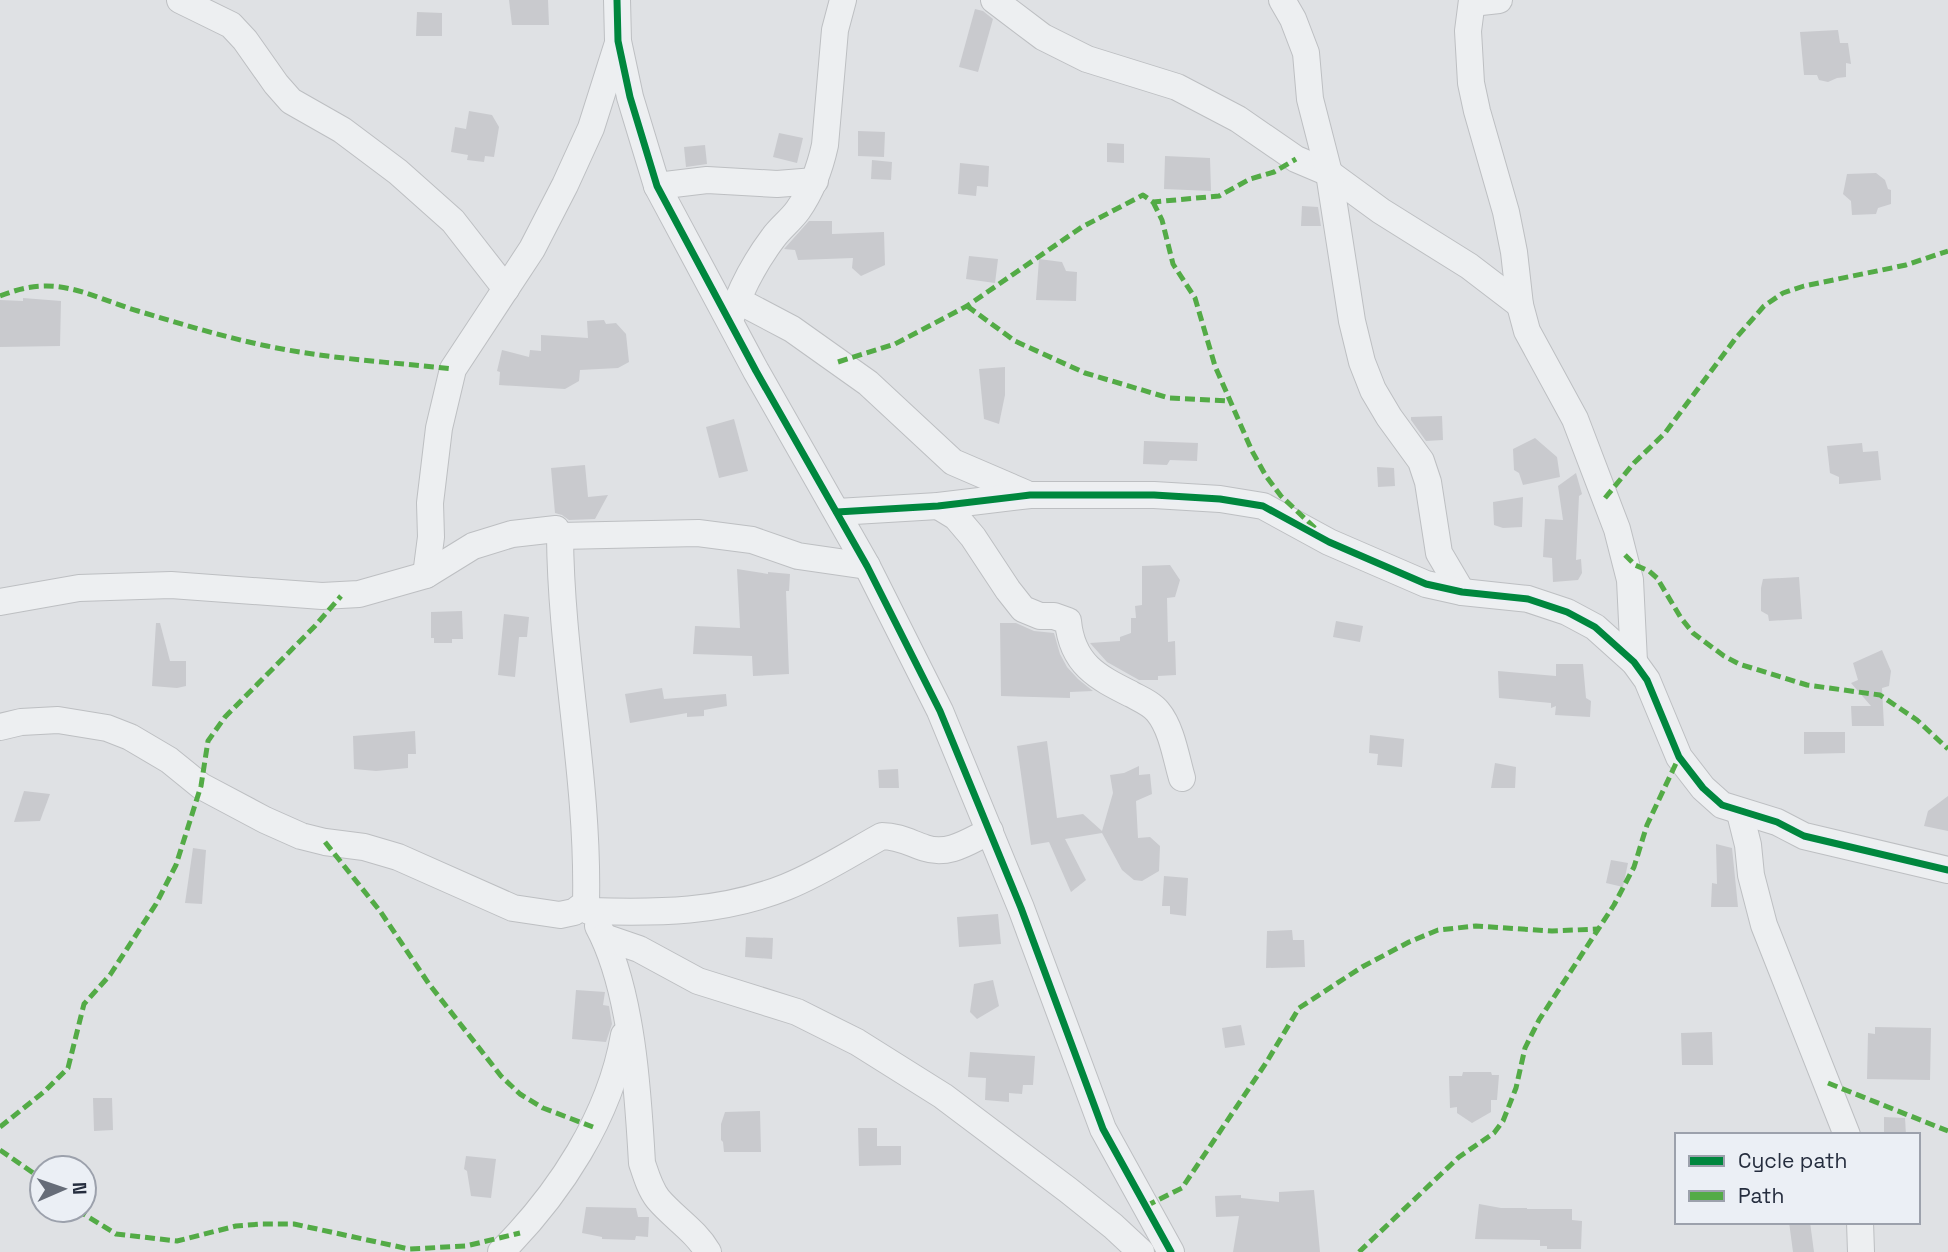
<svg xmlns="http://www.w3.org/2000/svg" width="1948" height="1252" font-family="'Space Grotesk',sans-serif">
<style>
.building{fill:#c9cace}
.lines{fill:none;stroke-linecap:round;stroke-linejoin:round}
.street-casing{stroke:#bdbfc2;stroke-width:28}
.street{stroke:#edeff1;stroke-width:26}
.quiet{stroke:#53ab46;stroke-width:5;stroke-dasharray:10 5;stroke-linecap:butt}
.cycleway-casing{stroke:#ebeff5;stroke-width:11}
.cycleway{stroke:#00873e;stroke-width:7}
</style>
<rect width="100%" height="100%" fill="#dfe1e4"/>
<g class="building">
<polygon points="509,0 548,0 549,25 512,25"/>
<polygon points="975,9 983,11 993,19 978,72 959,67"/>
<polygon points="417,12 442,13 442,36 416,36"/>
<polygon points="1838,30 1840,43 1848,43 1851,64 1846,63 1846,77 1837,78 1828,82 1819,80 1817,75 1804,75 1800,32"/>
<polygon points="469,111 492,115 499,127 494,157 485,156 484,162 467,160 468,155 451,152 455,127 466,129"/>
<polygon points="858,131 885,132 884,157 858,156"/>
<polygon points="779,133 803,138 797,163 773,157"/>
<polygon points="1107,143 1124,144 1124,163 1107,162"/>
<polygon points="705,145 707,164 686,167 684,147"/>
<polygon points="1165,156 1210,158 1211,191 1164,189"/>
<polygon points="872,160 892,162 891,180 871,179"/>
<polygon points="960,163 989,166 988,187 977,186 976,196 958,194"/>
<polygon points="1876,173 1885,180 1888,189 1891,190 1891,204 1878,208 1876,214 1852,215 1851,201 1843,194 1847,174"/>
<polygon points="1302,206 1318,207 1321,226 1301,226"/>
<polygon points="809,221 832,221 832,234 884,232 885,265 861,276 852,268 853,258 798,260 795,250 784,249"/>
<polygon points="969,256 998,259 995,283 966,279"/>
<polygon points="1039,259 1062,262 1066,271 1077,272 1076,301 1036,300"/>
<polygon points="23,298 61,301 60,346 0,347 0,300 23,301"/>
<polygon points="604,320 606,324 616,323 626,334 629,362 618,368 580,370 579,381 565,389 499,385 500,372 497,371 502,350 529,357 530,350 541,351 541,335 588,338 587,321"/>
<polygon points="1005,367 1005,395 999,424 984,419 979,369"/>
<polygon points="1442,416 1443,440 1426,441 1411,420 1411,417"/>
<polygon points="734,419 748,471 719,478 706,427"/>
<polygon points="1535,438 1557,457 1560,477 1523,485 1519,473 1514,470 1513,449"/>
<polygon points="1144,441 1198,443 1197,461 1170,460 1167,465 1143,464"/>
<polygon points="1862,443 1863,452 1878,451 1881,480 1839,484 1839,477 1830,473 1827,446"/>
<polygon points="585,465 588,497 608,495 595,519 569,520 562,515 555,513 551,468"/>
<polygon points="1377,467 1394,468 1395,486 1378,487"/>
<polygon points="1576,473 1582,494 1579,496 1576,560 1581,559 1582,573 1578,580 1553,582 1552,558 1543,557 1545,519 1563,520 1558,486"/>
<polygon points="1523,497 1522,527 1503,528 1494,525 1493,502"/>
<polygon points="1170,565 1180,580 1175,597 1167,598 1168,642 1175,641 1176,675 1158,676 1158,680 1139,680 1107,662 1090,643 1120,641 1120,637 1131,633 1131,618 1136,618 1135,606 1142,605 1142,566"/>
<polygon points="737,569 768,574 768,572 790,574 789,591 786,591 789,674 753,676 752,656 693,654 695,626 740,628"/>
<polygon points="1799,577 1802,619 1769,621 1768,615 1761,611 1761,588 1763,579"/>
<polygon points="462,611 463,639 452,639 452,643 434,643 434,638 431,638 431,612"/>
<polygon points="504,614 529,617 527,637 519,637 515,677 498,675"/>
<polygon points="1336,621 1363,626 1360,642 1333,637"/>
<polygon points="156,623 160,623 170,661 186,661 186,686 177,688 152,686"/>
<polygon points="1000,623 1016,623 1034,631 1054,633 1060,654 1067,667 1078,679 1093,691 1070,692 1070,698 1001,696"/>
<polygon points="1882,650 1891,671 1889,686 1882,688 1884,726 1852,726 1851,706 1871,706 1851,683 1858,680 1853,663"/>
<polygon points="1556,664 1583,664 1586,698 1591,701 1590,717 1555,715 1556,706 1551,708 1551,703 1499,698 1498,671 1556,676"/>
<polygon points="662,688 664,699 726,694 727,706 704,710 704,716 687,717 687,713 630,723 625,694"/>
<polygon points="415,731 416,754 408,754 408,768 376,771 354,769 353,736"/>
<polygon points="1804,732 1845,732 1845,753 1804,754"/>
<polygon points="1370,735 1404,739 1402,767 1377,765 1378,754 1369,753"/>
<polygon points="1047,741 1057,818 1083,814 1102,831 1113,793 1110,775 1124,773 1139,766 1139,775 1150,774 1152,794 1136,801 1138,838 1150,837 1160,846 1159,871 1142,881 1134,880 1122,870 1102,833 1065,839 1086,880 1071,892 1049,842 1031,845 1017,746"/>
<polygon points="1495,763 1516,767 1515,788 1491,788"/>
<polygon points="898,769 899,788 879,788 878,770"/>
<polygon points="24,791 50,794 40,821 14,822"/>
<polygon points="1948,796 1948,831 1924,826 1928,811"/>
<polygon points="1716,844 1732,848 1738,907 1711,907 1712,883 1717,884"/>
<polygon points="193,848 206,850 202,904 185,903"/>
<polygon points="1611,860 1628,863 1623,887 1606,883"/>
<polygon points="1164,876 1188,878 1186,916 1170,914 1170,906 1162,906"/>
<polygon points="998,914 1001,944 959,947 957,917"/>
<polygon points="1292,930 1293,940 1304,940 1305,967 1266,968 1267,931"/>
<polygon points="746,937 773,938 772,959 745,957"/>
<polygon points="993,980 999,1006 977,1019 970,1012 974,984"/>
<polygon points="576,990 605,992 603,1005 609,1006 612,1024 606,1042 572,1039"/>
<polygon points="1241,1025 1245,1045 1225,1048 1222,1028"/>
<polygon points="1875,1027 1931,1028 1930,1080 1867,1079 1868,1033 1875,1034"/>
<polygon points="1712,1032 1713,1065 1682,1065 1681,1033"/>
<polygon points="970,1052 1035,1056 1033,1085 1023,1085 1022,1094 1009,1093 1009,1102 985,1100 986,1078 968,1077"/>
<polygon points="1463,1072 1491,1072 1492,1075 1499,1075 1497,1100 1491,1100 1491,1112 1472,1123 1457,1113 1457,1107 1450,1108 1449,1076 1462,1076"/>
<polygon points="93,1098 112,1098 113,1130 94,1131"/>
<polygon points="760,1111 761,1152 724,1152 723,1142 721,1140 721,1124 725,1112"/>
<polygon points="1884,1117 1905,1118 1906,1135 1884,1135"/>
<polygon points="858,1128 877,1128 877,1146 901,1146 901,1165 859,1166"/>
<polygon points="466,1156 496,1159 491,1198 471,1196 467,1171 464,1169"/>
<polygon points="1314,1190 1320,1252 1233,1252 1239,1216 1216,1217 1215,1196 1241,1195 1241,1198 1279,1202 1279,1192"/>
<polygon points="1479,1204 1501,1208 1527,1208 1527,1209 1572,1209 1572,1220 1582,1221 1581,1249 1547,1249 1547,1246 1540,1246 1540,1240 1475,1239"/>
<polygon points="586,1207 636,1208 638,1217 649,1217 648,1237 636,1236 635,1240 602,1239 602,1237 582,1233"/>
<polygon points="1789,1222 1810,1222 1814,1252 1793,1252"/>
</g>
<g class="lines">
<g class="street-casing">
<g id="street">
<polyline points="180,0 231,25 245,40 276,84 291,101 342,130 398,172 453,221 506,289"/>
<polyline points="617,0 618,41 630,97 657,186 756,371 867,566 940,711 1021,908 1103,1129 1171,1252"/>
<polyline points="994,0 1043,37 1087,59 1177,87 1238,119 1296,159 1329,173 1381,211 1469,266 1520,305"/>
<polyline points="1282,0 1293,19 1306,53 1310,99 1329,173 1352,321 1362,362 1373,390 1389,417 1421,461 1428,482 1439,553 1462,592"/>
<polyline points="1472,0 1468,31 1471,83 1477,111 1506,212 1514,252 1520,305 1527,331 1575,419 1617,529 1630,580 1634,662"/>
<polyline points="1472,3 1499,0"/>
<polyline points="657,186 707,180 777,184 815,181"/>
<polyline points="737,300 792,329 868,383 953,462 1025,493"/>
<path d="M732,315C742,286 755,262 773,238C780,228 791,220 798,210C812,190 820,168 825,145L835,30L843,0"/>
<path d="M938,506L956,517L973,537L1008,590L1023,609L1040,616H1054L1068,621C1072,664 1097,677 1131,694C1140,699 1152,704 1158,712C1172,729 1176,758 1182,778"/>
<polyline points="837,512 938,506 1030,495 1154,495 1220,499 1263,506 1329,542 1426,584 1462,592 1528,599 1567,612 1595,627 1634,662 1647,680 1679,757 1703,788 1722,805 1777,822 1804,836 1948,870"/>
<polyline points="426,575 431,537 430,503 439,428 453,369 532,249 565,185 591,128 617,46"/>
<polyline points="0,602 79,588 171,585 322,596 359,594 426,575 473,546 512,534 556,529 560,536 698,533 752,540 798,556 867,566"/>
<path d="M0,727L21,722L58,720L107,728L130,737L169,760L201,786L265,820L301,836L325,842L364,847L398,857L513,908L560,915L574,912L586,903C589,780 561,659 560,536"/>
<polyline points="1740,813 1748,845 1751,875 1764,925 1847,1135"/>
<path d="M589,911C658,913 721,913 786,887C819,874 851,853 882,836C898,836 910,843 925,848C949,856 969,841 990,831"/>
<path d="M598,926C632,989 638,1092 642,1163C646,1175 650,1189 658,1199C674,1218 695,1230 708,1252"/>
<polyline points="604,937 639,949 698,981 797,1012 857,1042 943,1096 1068,1190 1113,1226 1141,1252"/>
<polyline points="1860,1222 1861,1252"/>
<path d="M501,1252C559,1194 610,1117 624,1035"/>
</g>
</g>
<use href="#street" class="street"/>
<g class="quiet">
<polyline points="1153,202 1162,220 1173,264 1195,298 1215,366 1252,451 1266,476 1281,496 1316,529"/>
<path d="M0,296C57,273 85,295 138,311C181,324 224,337 267,346C328,359 391,362 453,369"/>
<polyline points="967,306 1015,341 1085,373 1169,398 1231,401"/>
<polyline points="838,362 895,344 967,306 1082,227 1143,195 1153,202 1219,196 1250,179 1274,172 1296,159"/>
<polyline points="1605,498 1634,463 1665,433 1735,339 1764,306 1783,293 1804,286 1906,265 1948,251"/>
<polyline points="1625,555 1635,565 1649,571 1657,578 1681,618 1693,633 1724,656 1739,664 1807,685 1880,695 1917,720 1948,749"/>
<polyline points="325,842 380,911 429,984 501,1076 520,1094 543,1108 593,1127"/>
<polyline points="1828,1083 1948,1131"/>
<polyline points="0,1127 45,1091 68,1068 84,1004 110,975 156,904 176,865 201,786 208,741 225,717 315,626 341,596"/>
<polyline points="0,1150 42,1179"/>
<polyline points="1146,1206 1182,1188 1266,1063 1299,1008 1362,967 1409,942 1438,930 1476,926 1552,931 1598,929"/>
<polyline points="77,1210 116,1234 177,1241 236,1226 261,1224 294,1224 409,1249 466,1246 520,1233"/>
<polyline points="1359,1252 1459,1157 1494,1133 1503,1121 1516,1088 1525,1048 1539,1020 1614,905 1634,867 1647,825 1679,757"/>
</g>
<g class="cycleway-casing">
<g id="cycleway">
<polyline points="617,0 618,41 630,97 657,186 756,371 867,566 940,711 1021,908 1103,1129 1171,1252"/>
<polyline points="837,512 938,506 1030,495 1154,495 1220,499 1263,506 1329,542 1426,584 1462,592 1528,599 1567,612 1595,627 1634,662 1647,680 1679,757 1703,788 1722,805 1777,822 1804,836 1948,870"/>
</g>
</g>
<use href="#cycleway" class="cycleway"/>
</g>
<rect x="1675" y="1133" width="245" height="91" fill="#ebeff5" stroke="#9ca1ac" stroke-width="2"/>
<rect x="1689" y="1156" width="35" height="10" fill="#00873e" stroke="#9ca1ac" stroke-width="2"/>
<text x="1738" y="1168" font-size="21" fill="#252d3e">Cycle path</text>
<rect x="1689" y="1191" width="35" height="10" fill="#53ab46" stroke="#9ca1ac" stroke-width="2"/>
<text x="1738" y="1203" font-size="21" fill="#252d3e">Path</text>
<g transform="translate(63 1189) rotate(88)"><circle r="33" fill="#ebeff5" stroke="#9ca1ac" stroke-width="2"/>
<path d="M0-5L12 26L0 18L-12 26Z" fill="#666c78"/>
<text y="-10" font-size="19" font-weight="bold" text-anchor="middle" fill="#252d3e">N</text>
</g>
</svg>
